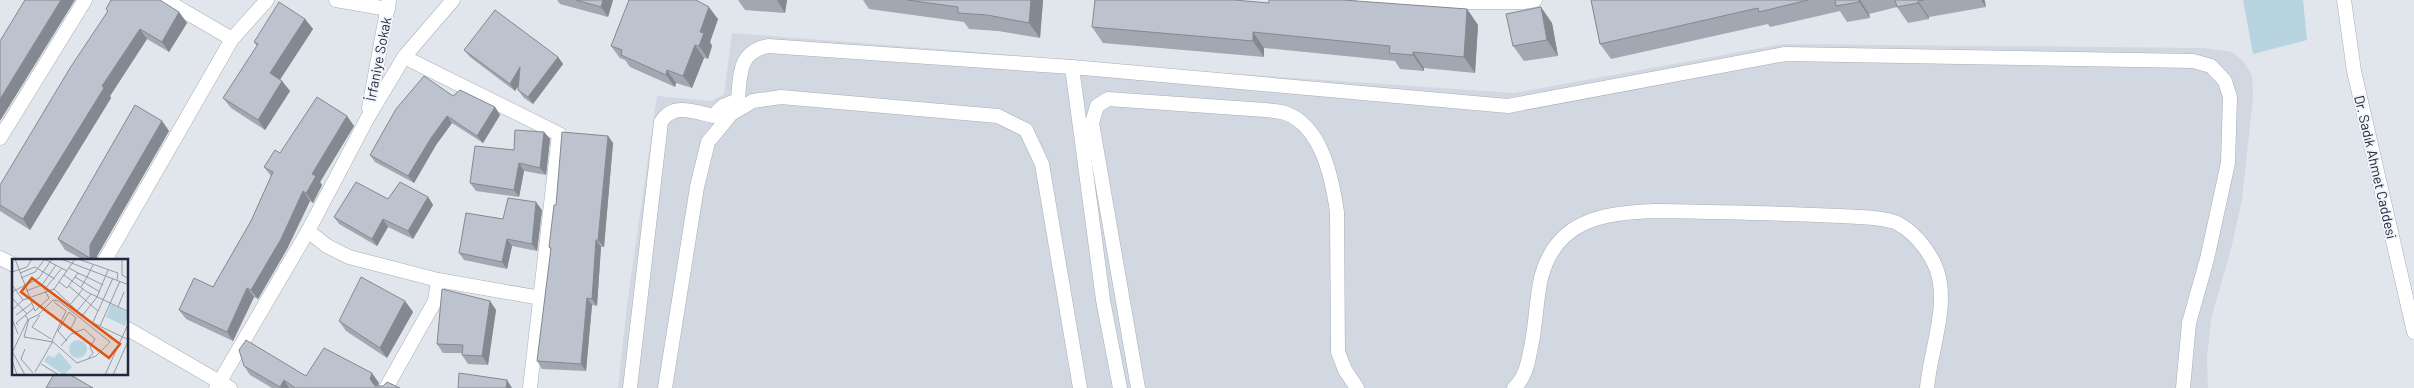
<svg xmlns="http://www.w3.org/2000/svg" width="2414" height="388" font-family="Barlow,sans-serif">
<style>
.built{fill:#d2d8e1}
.green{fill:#b8d4e0}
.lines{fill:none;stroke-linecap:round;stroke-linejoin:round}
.minor-casing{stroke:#a7adb9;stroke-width:15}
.minor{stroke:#fff;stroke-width:14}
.wall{fill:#a2a8b1}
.shaded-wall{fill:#848890}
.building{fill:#bcc3ce;stroke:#848890}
.labels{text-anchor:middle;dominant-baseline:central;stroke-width:4;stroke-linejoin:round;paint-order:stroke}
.street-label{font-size:14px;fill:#20273f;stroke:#f1f5f9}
.inset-road{fill:none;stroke:#949aa7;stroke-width:1}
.view{fill:#de560f;fill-opacity:0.15;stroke:#de560f;stroke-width:2.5}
.inset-edge{fill:none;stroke:#20273f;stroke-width:2.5}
</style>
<rect width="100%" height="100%" fill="#e1e6ed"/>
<polygon class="built" points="732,33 979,52 1136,67 1514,93 1783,44 2204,48 2232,52 2244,62 2252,76 2253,97 2242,200 2231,249 2211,319 2207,358 2208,388 618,388 627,305 657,96 712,101 724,94"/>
<polygon class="green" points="2243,0 2303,0 2307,40 2253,54"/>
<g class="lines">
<g class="minor-casing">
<g id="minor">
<polyline points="165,0 232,39"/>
<polyline points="336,0 388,9"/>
<polyline points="1364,0 1383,2 1523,2 1535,0"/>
<polyline points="2344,0 2354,71 2414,332"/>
<polyline points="404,57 559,134 530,388"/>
<polyline points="1072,67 1103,300 1120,388"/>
<polyline points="369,108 389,0"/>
<polyline points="0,138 85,0"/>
<polyline points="308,231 327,246 349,257 438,280 541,298"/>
<polyline points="0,258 14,265"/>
<polyline points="105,260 232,39 267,0"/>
<polyline points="128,329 230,388"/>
<polyline points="216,388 308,231 367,119 404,57 453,0"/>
<polyline points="386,388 435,301 438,280"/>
<path d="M630,388L661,122C673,102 695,112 713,116L723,106L738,100C740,75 738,52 768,46L1072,67L1508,106L1785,54L2193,61L2211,66L2225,81L2230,97L2228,163L2207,259L2189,323L2183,388"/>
<polyline points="665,388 697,187 708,142 731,114 753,101 781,97 998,116 1026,130 1042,164 1080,388"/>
<path d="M1138,388L1092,123L1097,106L1108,99L1265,110C1272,111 1279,111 1285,113C1322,126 1332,178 1337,212L1338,352L1345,370L1357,388"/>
<path d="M1514,388C1526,377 1528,362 1531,347C1536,324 1536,301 1541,278C1556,220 1602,213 1655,211C1717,212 1779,213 1841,216C1856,217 1884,217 1897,223C1918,234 1937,260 1940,283C1945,316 1930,354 1927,388"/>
</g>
</g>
<use href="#minor" class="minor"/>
</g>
<g class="wall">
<polygon points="557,0 613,0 608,17 560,4"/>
<polygon points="738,0 787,0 785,13 745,10"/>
<polygon points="863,0 1043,0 1040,38 998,31 969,29 964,22 869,9"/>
<polygon points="1591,0 1986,0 1985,0 1986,7 1929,17 1929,19 1908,23 1897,7 1869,14 1870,18 1847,22 1840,11 1770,27 1768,24 1611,59 1600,44"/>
<polygon points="700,2 718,19 710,42 712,46 708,59 704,58 692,88 676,83 675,87 630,67 625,60 620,58 611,46"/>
<polygon points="1269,3 1467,9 1478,25 1475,73 1424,68 1424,71 1400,69 1395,61 1264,48 1264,57 1103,43 1092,27"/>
<polygon points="106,9 179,12 187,23 169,52 147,39 110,96 111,98 30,230 0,211 0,185 108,12"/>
<polygon points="305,19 313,29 280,80 282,81 290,91 265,130 231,108 223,98 257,46 254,42"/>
<polygon points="1552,23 1558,56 1524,61 1513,46"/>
<polygon points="464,50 558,57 563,64 533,104 524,98 518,90 519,85 515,91 470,57"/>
<polygon points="453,96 495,107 500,115 483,143 452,123 436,145 414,183 375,162 370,155"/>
<polygon points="347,116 354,126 320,182 322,185 313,203 310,201 287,249 258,299 254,297 233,341 186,319 179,310 213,287 251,221 271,176 264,167 280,153"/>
<polygon points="162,121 169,131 97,256 97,260 84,260 65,250 58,239"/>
<polygon points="544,132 550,139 546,175 524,171 519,197 476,191 470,183 514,150"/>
<polygon points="608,136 613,143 604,247 601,247 597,306 592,305 586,371 542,369 537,361 551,250 549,247 556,205"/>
<polygon points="428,197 433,205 413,239 388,227 377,246 339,224 334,217 388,199"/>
<polygon points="542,210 537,251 512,246 507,269 464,260 459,253 503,219"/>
<polygon points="405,301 413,312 387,358 346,331 339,321"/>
<polygon points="490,301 496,310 488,365 468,364 462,355 462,353 443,353 437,344"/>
<polygon points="244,366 306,376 379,383 378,386 400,388 272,388 250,375"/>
</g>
<g class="shaded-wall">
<polygon points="61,0 75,0 0,121 0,99"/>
<polygon points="603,0 613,0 608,17 601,7"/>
<polygon points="777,0 787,0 785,13"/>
<polygon points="1031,0 1043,0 1040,38 1029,23"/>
<polygon points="1859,0 1860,0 1869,14 1870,18 1859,2"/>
<polygon points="1981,0 1984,0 1986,7"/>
<polygon points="1918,1 1929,17 1929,19 1918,3"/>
<polygon points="709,7 718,19 710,42 712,46 708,59 699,46 700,32"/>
<polygon points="1541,7 1552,23 1558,56 1547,40"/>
<polygon points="1467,9 1478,25 1475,73 1464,57"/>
<polygon points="179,12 187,23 169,52 162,42"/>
<polygon points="305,19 313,29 277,84 270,73"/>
<polygon points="140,29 147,39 110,96 111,98 30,230 23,219 102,86"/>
<polygon points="1253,32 1264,48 1264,57 1253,41"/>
<polygon points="695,45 704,58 692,88 683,76"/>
<polygon points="1413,52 1424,68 1424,71 1413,55"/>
<polygon points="558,57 563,64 533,104 528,97"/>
<polygon points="520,67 525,75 515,91 510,84"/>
<polygon points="667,70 676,83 675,87 666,75"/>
<polygon points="282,81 290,91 265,130 258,120"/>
<polygon points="495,107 500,115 483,143 477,136"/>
<polygon points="347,116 354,126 320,182 322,185 313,203 306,193 312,174"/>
<polygon points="447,116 452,123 436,145 414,183 408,176 431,138"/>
<polygon points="162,121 169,131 97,256 97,260 91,260 90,258 90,245"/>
<polygon points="544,132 550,139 546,175 540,168"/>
<polygon points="608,136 613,143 604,247 598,240"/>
<polygon points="519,163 524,171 519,197 514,190"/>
<polygon points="303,191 310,201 287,249 258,299 251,290"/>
<polygon points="428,197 433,205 413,239 408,231"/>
<polygon points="536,202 542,210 537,251 532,244"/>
<polygon points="383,219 388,227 377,246 372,239"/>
<polygon points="507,239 512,246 507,269 502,262"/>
<polygon points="596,240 601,247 597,306 592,299"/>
<polygon points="247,288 254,297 233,341 227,332"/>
<polygon points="587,298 592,305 586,371 581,364"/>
<polygon points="405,301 413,312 387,358 380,348"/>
<polygon points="490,301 496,310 488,365 482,356"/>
<polygon points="372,373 379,383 377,388 370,379"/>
<polygon points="284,380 289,388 281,388 280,387"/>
<polygon points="507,380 512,388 506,388"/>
</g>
<g class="building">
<polygon points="25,0 61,0 0,99 0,41"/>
<polygon points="111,0 160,0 179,12 162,42 140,29 102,86 104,88 23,219 0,205 0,185 70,68 108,11 106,9"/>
<polygon points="576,0 603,0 601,7"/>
<polygon points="629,0 696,0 709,7 700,32 704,33 699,46 695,45 683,76 667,70 666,75 621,55 622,50 611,46"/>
<polygon points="907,0 1031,0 1029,23 987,15 958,13 958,7"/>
<polygon points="1095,0 1234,0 1269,3 1269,0 1343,0 1467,9 1464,57 1413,52 1413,55 1389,53 1390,46 1253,32 1253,41 1092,27"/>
<polygon points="1591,0 1808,0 1759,12 1758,8 1600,44"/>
<polygon points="1835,0 1859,0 1859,2 1836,6"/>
<polygon points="1895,0 1924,0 1918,1 1918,3 1897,7"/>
<polygon points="279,2 305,19 270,73 282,81 258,120 223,98 258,44 254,42"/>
<polygon points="1541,7 1547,40 1513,46 1506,14"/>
<polygon points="495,10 558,57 528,97 518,90 520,67 510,84 464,50"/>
<polygon points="424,76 453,96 460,90 495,107 477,136 447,116 431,138 408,176 370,155 396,109"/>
<polygon points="317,97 347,116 312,174 316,176 308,190 306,193 303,191 281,239 251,290 247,288 227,332 179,310 194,278 213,287 251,221 273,172 264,167 275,150 280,153"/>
<polygon points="135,105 162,121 90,245 90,258 58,239"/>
<polygon points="515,130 544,132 540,168 519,163 514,190 470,183 475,146 514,150"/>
<polygon points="562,132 608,136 598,240 596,240 592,299 587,298 581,364 537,361 551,248 549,247 554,205 556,205"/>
<polygon points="356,182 388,199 400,182 428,197 408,231 383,219 372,239 334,217"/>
<polygon points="508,198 536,202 532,244 507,239 502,262 459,253 466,213 503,219"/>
<polygon points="361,277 405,301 380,348 339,321"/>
<polygon points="442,289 490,301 482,356 462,355 463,345 437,344"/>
<polygon points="246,340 306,376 324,348 372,373 370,379 375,386 383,386 387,382 400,388 295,388 284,380 280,387 244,366 239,350"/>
<polygon points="459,373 507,380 506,388 458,388"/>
<polygon points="54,374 69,374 93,388 46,388"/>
</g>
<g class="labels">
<g class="street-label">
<text transform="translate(378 59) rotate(-79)">İrfaniye Sokak</text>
<text transform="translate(2376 167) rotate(77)">Dr. Sadık Ahmet Caddesi</text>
</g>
</g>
<g transform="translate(12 259)">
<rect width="116" height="116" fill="#e1e6ed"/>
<path d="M99,45L116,54L113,67L94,58ZM57 90a9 9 0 1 1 18 0a9 9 0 1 1-18 0ZM47,93L60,108L52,116L32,102L36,96L42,99Z" fill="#b8d4e0"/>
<path class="inset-road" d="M3,0L23,52L37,39L33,32M32,0L55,12M49,0L117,26M66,0L106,14L105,21M110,0V16L117,20M0,13L15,8L20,0M8,14L23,8L43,20M66,14L75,18L81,6M52,16L75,33L117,53M63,18L88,33M9,19L23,13L32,1M47,23L55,29L66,14L57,9M0,26L11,41M57,27L86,52M69,28L75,18L91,26M42,30L75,61L117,81M32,31L50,9M14,32L30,26L44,6M0,33L27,19L40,0M0,39L15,55M41,41L47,42L98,83L84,97L65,104L41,83L12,78L17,60L26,56ZM58,46L71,30M106,48L112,33M0,51L11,41L42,30L63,0M65,52L79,35M4,56L20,44M28,56L20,68L39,80M70,57L85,38L96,11M0,60L6,75M81,63L101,19M6,66L4,64L22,49M88,67L108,22M40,82L54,52L42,43M55,82L46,72L57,53L64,59L59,69L62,74M49,87L59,75L72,70L83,80L78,88L81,94L76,100M13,90L9,100L21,114M0,92L13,116M1,92L16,60L13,56M0,101L5,116M29,105L47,116M23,113L41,82M93,116L117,63M101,116L117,80"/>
<path class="view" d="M20,19L108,85L97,99L9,33Z"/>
<rect width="116" height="116" class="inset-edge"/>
</g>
</svg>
